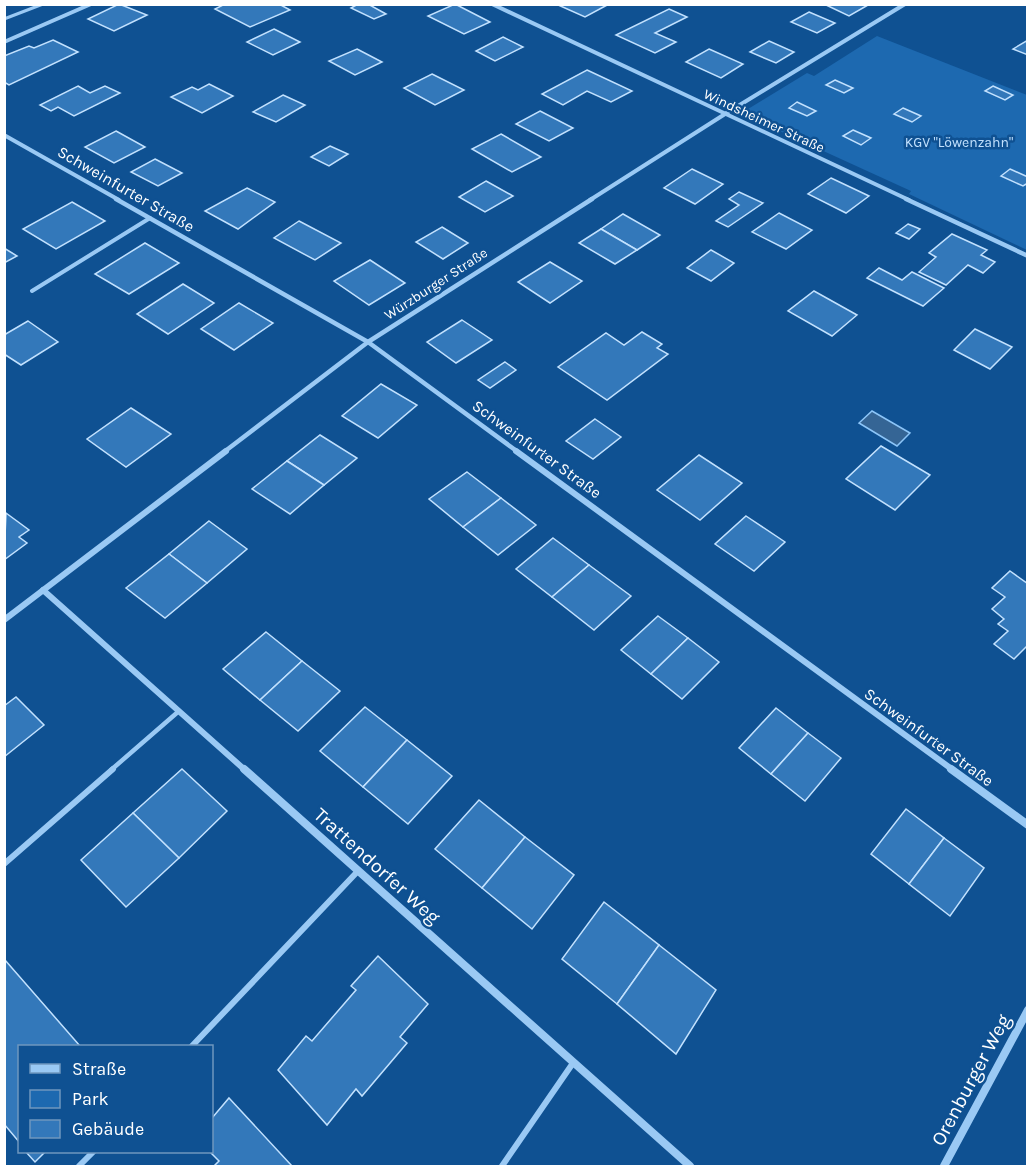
<svg xmlns="http://www.w3.org/2000/svg" width="1032" height="1171" font-family="Karla,sans-serif">
<style>
.green{fill:#1d69b0}
.water{fill:#356595;stroke:#8cc5f8;stroke-width:1.5}
.building{fill:#3378ba;stroke:#c2e1fe;stroke-width:1.5}
.lines{fill:none;stroke-linecap:round;stroke-linejoin:round}
.service-far3{stroke:#9ac9f4;stroke-width:3}
.service-far2{stroke:#9ac9f4;stroke-width:4}
.service-far1{stroke:#9ac9f4;stroke-width:4.5}
.service{stroke:#9ac9f4;stroke-width:6}
.minor-far3{stroke:#9ac9f4;stroke-width:4}
.minor-far2{stroke:#9ac9f4;stroke-width:4.5}
.minor-far1{stroke:#9ac9f4;stroke-width:6}
.minor{stroke:#9ac9f4;stroke-width:8}
.labels{text-anchor:middle;dominant-baseline:central;stroke-width:5;stroke-linejoin:round;paint-order:stroke}
.far-street-label{font-size:14px;fill:#fff;stroke:#0f5192}
.far-park-label{font-size:14px;fill:#c2e1fe;stroke:#0f5192}
.street-label{font-size:16px;fill:#fff;stroke:#0f5192}
.near-street-label{font-size:20px;fill:#fff;stroke:#0f5192}
</style>
<rect width="100%" height="100%" fill="#0f5192"/>
<polygon class="green" points="877,36 1027,95 1027,250 909,194 911,191 749,117 748,109 807,73 814,76"/>
<polygon class="water" points="872,411 910,433 897,446 859,423"/>
<g class="building">
<polygon points="119,4 147,15 114,31 88,19"/>
<polygon points="225,4 279,4 290,10 250,27 215,9"/>
<polygon points="358,4 368,4 386,14 374,19 351,8"/>
<polygon points="455,4 490,22 464,34 428,16"/>
<polygon points="556,4 609,4 585,17"/>
<polygon points="824,4 867,4 868,5 849,16"/>
<polygon points="669,9 687,17 655,33 676,42 655,53 616,35"/>
<polygon points="809,12 835,23 817,33 791,22"/>
<polygon points="274,29 300,42 273,55 247,42"/>
<polygon points="503,37 523,47 495,61 476,51"/>
<polygon points="53,40 78,52 9,85 4,82 4,56 29,46 34,48"/>
<polygon points="1028,40 1028,55 1013,49"/>
<polygon points="769,41 794,52 776,63 750,52"/>
<polygon points="357,49 382,62 355,75 329,61"/>
<polygon points="709,49 743,64 721,78 686,62"/>
<polygon points="587,70 632,91 611,102 587,91 563,105 542,94"/>
<polygon points="432,74 464,90 435,105 404,88"/>
<polygon points="835,80 853,88 844,93 826,85"/>
<polygon points="209,84 233,96 202,113 171,97 192,87 198,90"/>
<polygon points="78,86 90,93 105,86 120,93 74,116 58,107 51,111 40,105"/>
<polygon points="993,86 1013,95 1005,100 985,91"/>
<polygon points="283,95 305,105 276,122 253,112"/>
<polygon points="797,102 816,111 807,116 789,108"/>
<polygon points="903,108 921,116 912,122 894,114"/>
<polygon points="540,111 573,128 549,141 516,124"/>
<polygon points="853,130 871,138 861,145 843,136"/>
<polygon points="116,131 145,147 114,163 85,147"/>
<polygon points="501,134 541,157 512,172 472,149"/>
<polygon points="330,146 348,154 329,166 311,157"/>
<polygon points="155,159 182,173 158,186 131,172"/>
<polygon points="692,169 723,184 695,204 664,188"/>
<polygon points="1010,169 1028,177 1028,183 1023,186 1001,176"/>
<polygon points="831,178 869,196 846,213 808,194"/>
<polygon points="486,181 513,196 485,212 459,197"/>
<polygon points="247,188 275,202 238,229 205,211"/>
<polygon points="739,192 763,203 728,227 716,221 739,205 729,199"/>
<polygon points="72,202 105,221 56,249 23,229"/>
<polygon points="779,213 812,230 786,249 752,232"/>
<polygon points="623,214 660,235 637,250 601,229"/>
<polygon points="299,221 341,243 315,260 274,238"/>
<polygon points="908,224 920,229 909,239 896,233"/>
<polygon points="442,227 468,243 443,259 416,242"/>
<polygon points="601,229 637,250 615,264 579,243"/>
<polygon points="952,234 987,250 981,255 995,262 983,273 968,265 946,285 919,272 936,257 929,253"/>
<polygon points="145,243 179,263 129,294 95,274"/>
<polygon points="4,248 17,256 4,263"/>
<polygon points="711,250 734,263 711,281 687,268"/>
<polygon points="370,260 405,283 369,305 334,281"/>
<polygon points="550,262 582,281 550,303 518,282"/>
<polygon points="879,268 902,280 912,272 944,288 923,306 867,278"/>
<polygon points="183,284 214,303 168,334 137,314"/>
<polygon points="814,291 857,315 832,336 788,311"/>
<polygon points="239,303 273,323 234,350 201,329"/>
<polygon points="462,320 492,340 456,363 427,342"/>
<polygon points="28,321 58,342 21,365 4,354 4,335"/>
<polygon points="975,329 1012,347 990,369 954,350"/>
<polygon points="642,332 662,344 657,348 668,354 607,400 558,367 606,333 624,345"/>
<polygon points="505,362 516,370 490,388 478,380"/>
<polygon points="381,384 417,405 378,438 342,416"/>
<polygon points="131,408 171,434 126,467 87,439"/>
<polygon points="595,419 621,437 593,459 566,441"/>
<polygon points="320,435 357,458 324,485 287,461"/>
<polygon points="881,446 930,475 895,510 846,479"/>
<polygon points="699,455 742,483 700,520 657,490"/>
<polygon points="287,461 324,485 290,514 252,489"/>
<polygon points="467,472 501,498 463,527 429,499"/>
<polygon points="501,498 536,525 498,555 463,527"/>
<polygon points="6,513 29,530 19,537 27,543 4,560"/>
<polygon points="746,516 785,542 754,571 715,544"/>
<polygon points="209,521 247,549 207,583 169,554"/>
<polygon points="553,538 589,565 552,597 516,569"/>
<polygon points="169,554 207,583 165,618 126,588"/>
<polygon points="589,565 631,596 594,630 552,597"/>
<polygon points="1010,571 1028,584 1028,645 1014,659 994,644 1008,631 998,624 1004,619 992,609 1005,597 992,588"/>
<polygon points="658,616 688,638 651,674 621,650"/>
<polygon points="266,632 302,661 260,700 223,669"/>
<polygon points="688,638 719,662 682,699 651,674"/>
<polygon points="302,661 340,691 298,731 260,700"/>
<polygon points="16,697 44,725 4,757 4,706"/>
<polygon points="365,707 407,740 363,787 320,751"/>
<polygon points="776,708 808,733 771,774 739,748"/>
<polygon points="808,733 841,758 805,801 771,774"/>
<polygon points="407,740 452,776 408,824 363,787"/>
<polygon points="182,769 227,811 179,858 133,813"/>
<polygon points="479,800 525,837 482,888 435,849"/>
<polygon points="906,809 944,838 909,884 871,854"/>
<polygon points="133,813 179,858 126,907 81,860"/>
<polygon points="525,837 574,875 532,929 482,888"/>
<polygon points="944,838 984,868 950,916 909,884"/>
<polygon points="604,902 659,945 617,1004 562,959"/>
<polygon points="659,945 716,990 676,1054 617,1004"/>
<polygon points="378,956 428,1004 400,1037 407,1043 362,1096 356,1089 327,1125 278,1070 306,1036 312,1041 356,990 351,986"/>
<polygon points="5,960 80,1046 20,1046 20,1143 4,1124"/>
<polygon points="229,1098 292,1166 214,1166 219,1161 210,1152 212,1118"/>
<polygon points="26,1152 45,1152 35,1162"/>
</g>
<g class="lines">
<polyline class="service-far3" points="4,19 43,4"/>
<polyline class="service-far2" points="32,291 150,218"/>
<polyline class="service-far1" points="111,770 179,711"/>
<g class="service">
<polyline points="4,864 113,769"/>
<polyline points="192,1046 358,871"/>
<polyline points="79,1166 93,1152"/>
<polyline points="502,1166 573,1063"/>
</g>
<g class="minor-far3">
<polyline points="492,4 909,200"/>
<polyline points="4,42 91,4"/>
<polyline points="4,135 119,200"/>
<polyline points="590,200 725,114 905,4"/>
</g>
<g class="minor-far2">
<polyline points="116,199 368,342 518,452"/>
<polyline points="906,199 1028,256"/>
<polyline points="224,452 368,342 592,199"/>
</g>
<g class="minor-far1">
<polyline points="516,451 953,770"/>
<polyline points="43,590 245,770"/>
<polyline points="4,620 226,451"/>
</g>
<g class="minor">
<polyline points="244,769 690,1166"/>
<polyline points="951,769 1028,825"/>
<polyline points="944,1166 1028,1010"/>
</g>
</g>
<g class="labels">
<g class="far-street-label">
<text transform="translate(764 121) rotate(25)">Windsheimer Straße</text>
<text transform="translate(436 284) rotate(-33)">Würzburger Straße</text>
</g>
<g class="far-park-label">
<text x="959" y="142">KGV "Löwenzahn"</text>
</g>
<g class="street-label">
<text transform="translate(126 189) rotate(30)">Schweinfurter Straße</text>
<text transform="translate(537 449) rotate(36)">Schweinfurter Straße</text>
<text transform="translate(929 737) rotate(36)">Schweinfurter Straße</text>
</g>
<g class="near-street-label">
<text transform="translate(377 866) rotate(42)">Trattendorfer Weg</text>
<text transform="translate(971 1080) rotate(-62)">Orenburger Weg</text>
</g>
</g>
<rect width="1032" height="1171" fill="none" stroke="#ffffff" stroke-width="12"/>
<rect x="18" y="1045" width="195" height="108" fill="#0f5192" stroke="#6f97be" stroke-width="1.5"/>
<rect x="30" y="1064" width="30" height="9" fill="#9ac9f4" stroke="#6f97be" stroke-width="1.5"/>
<text x="72" y="1075" font-size="18" fill="#ffffff">Straße</text>
<rect x="30" y="1090" width="30" height="18" fill="#1d69b0" stroke="#6f97be" stroke-width="1.5"/>
<text x="72" y="1105" font-size="18" fill="#ffffff">Park</text>
<rect x="30" y="1120" width="30" height="18" fill="#3378ba" stroke="#6f97be" stroke-width="1.5"/>
<text x="72" y="1135" font-size="18" fill="#ffffff">Gebäude</text>
</svg>
